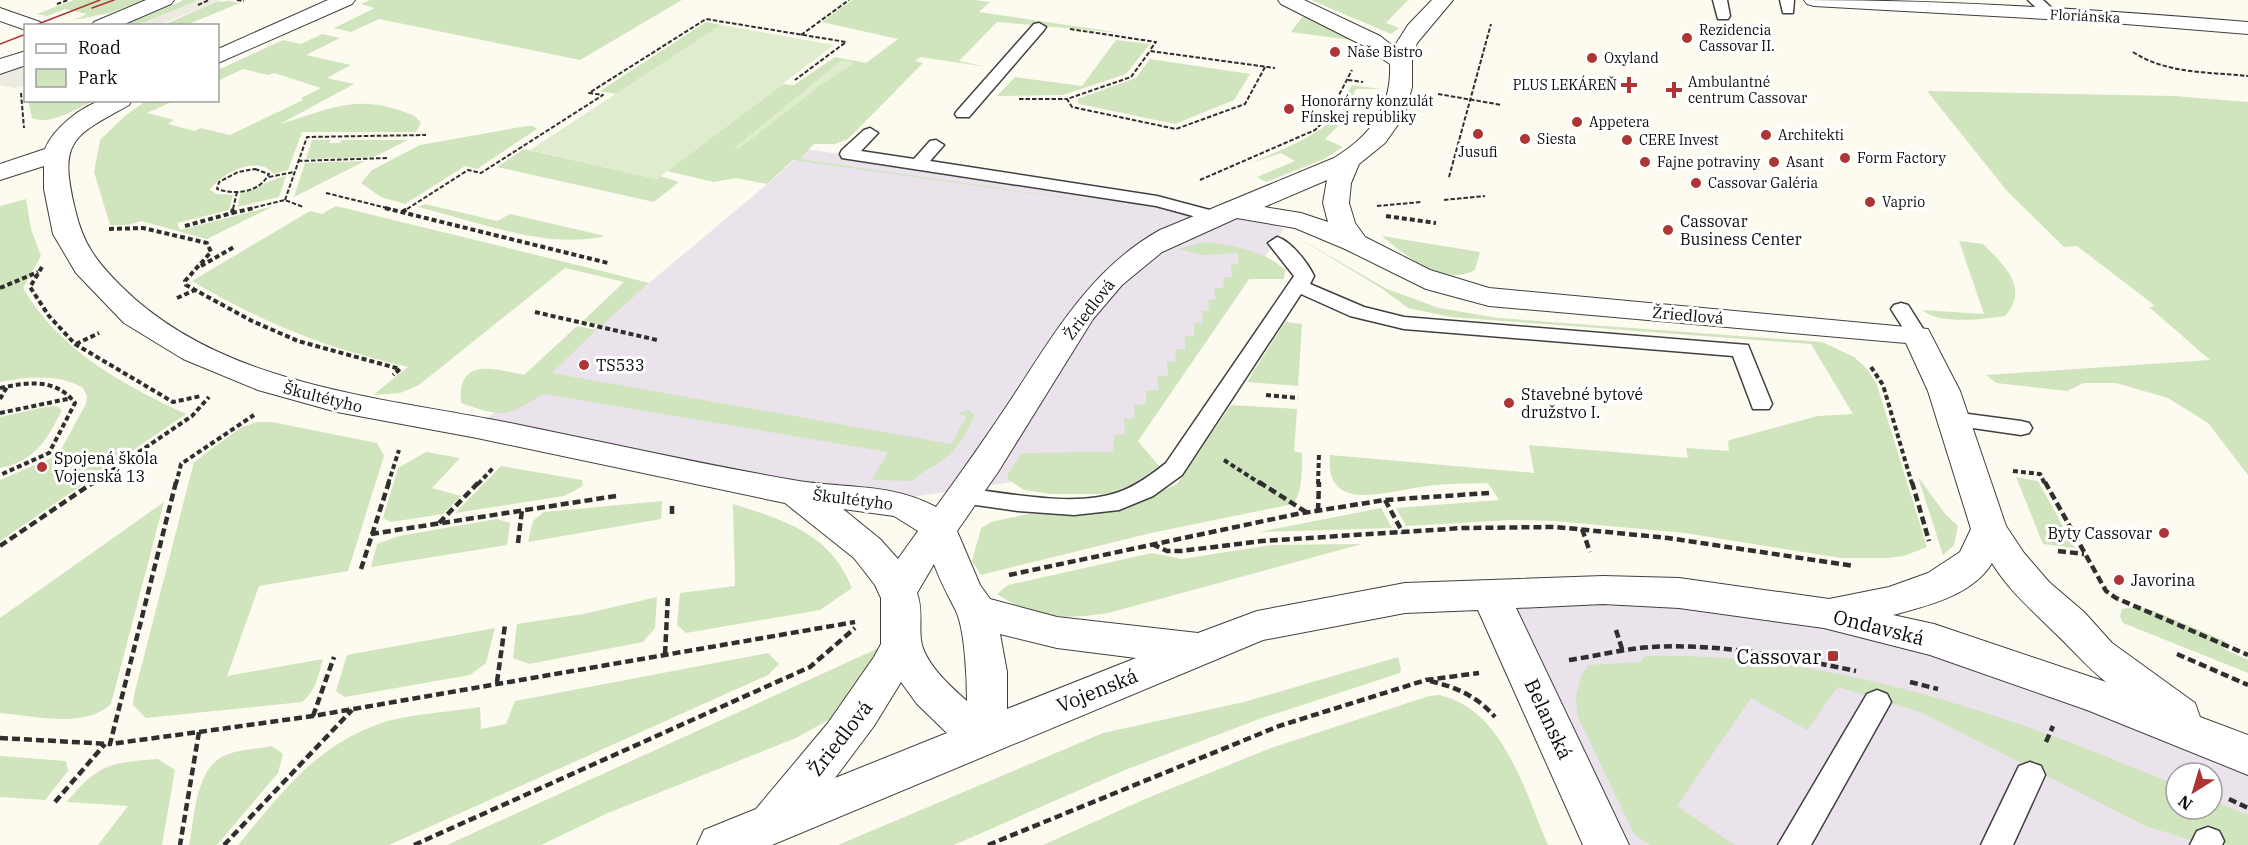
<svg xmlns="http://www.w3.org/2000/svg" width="2248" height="845" font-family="'IBM Plex Serif',serif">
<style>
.industrial{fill:#ebe3eb;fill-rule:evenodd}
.green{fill:#d0e4bd}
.pitch{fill:#e0ecce}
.plaza{fill:#edeadf}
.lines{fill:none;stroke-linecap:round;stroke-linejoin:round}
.service-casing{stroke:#404040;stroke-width:3}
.minor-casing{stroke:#404040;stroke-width:2}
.path-far2{stroke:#2f2f2f;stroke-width:2;stroke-dasharray:4.5 2;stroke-linecap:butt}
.path-far1{stroke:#2f2f2f;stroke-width:4;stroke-dasharray:5 3;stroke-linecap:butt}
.path{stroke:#2f2f2f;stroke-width:4.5;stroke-dasharray:8 4;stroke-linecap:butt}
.service{fill:#fff;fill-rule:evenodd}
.minor{fill:#fff;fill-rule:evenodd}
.tram{stroke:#ae3536;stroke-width:1.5}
.poi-dot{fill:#ae3536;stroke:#fff;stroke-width:2}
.labels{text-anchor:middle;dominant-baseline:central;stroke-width:6;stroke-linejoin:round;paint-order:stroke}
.far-street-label{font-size:14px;fill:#0d0d0d;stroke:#fff}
.far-poi-label{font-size:14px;fill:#0d0d0d;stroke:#fff;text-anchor:start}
.poi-label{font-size:16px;fill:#0d0d0d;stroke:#fff;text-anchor:start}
.street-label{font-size:16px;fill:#0d0d0d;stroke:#fff}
.near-street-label{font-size:20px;fill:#0d0d0d;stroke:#fff}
.near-poi-label{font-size:20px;fill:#0d0d0d;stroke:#fff;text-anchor:end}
</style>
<rect width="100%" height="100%" fill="#fdfbf0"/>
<g class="industrial">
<polygon points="806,149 1157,201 1214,217 1232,209 1284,229 1120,466 884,501 477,427 778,175"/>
<path d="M1490,594L1824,616L2248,757V845H1606ZM2176,773H2212V809H2176Z"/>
</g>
<g class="green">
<polygon points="74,0 145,0 110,13 74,20 87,14 65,9 47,16 37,14"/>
<polygon points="184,0 199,0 138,25 123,26"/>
<polygon points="370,0 682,0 580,60 379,19 351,32 334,28 375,8 361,4"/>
<polygon points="852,0 975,0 990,2 979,12 1121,33 997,22 959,61 987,67 920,57 915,61 923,63 848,139 835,144 814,144 800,159 1150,210 793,160 767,184 736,178 714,182 667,171 783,84 794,85 835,57 866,63 898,39 822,22"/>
<polygon points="1311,0 1408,0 1386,23 1399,28 1391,34"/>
<polygon points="230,1 240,3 186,25 161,26 216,2"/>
<polygon points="1303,16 1358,41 1291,32"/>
<polygon points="706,22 721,25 616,94 600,91"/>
<path d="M322,34L340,38L306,55L351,65L327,78L354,84L280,124C335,108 357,92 415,116L421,123L416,132H302L288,170L274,174C259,154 220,173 210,190L217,194L233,195L229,210L177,223L180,230L274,206L207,239L141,221L128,225H110L94,172L100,140L126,115L143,103L150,101H174L147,113L174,120L168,124L194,131L201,128L230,135L303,100L301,98L321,88L274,73L268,75L243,69L218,81V70L283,40L301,44Z"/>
<polygon points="1116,40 1150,44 1126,74 1063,95 997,96 1015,77 1082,86"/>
<polygon points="1150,59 1250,74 1234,100 1175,124 1079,104 1077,99 1136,78"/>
<path d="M1352,85L1380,89H1356L1341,123L1325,139L1343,147L1324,159L1266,182L1257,177L1295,161L1281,153L1248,164C1286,148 1314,138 1345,110L1339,108Z"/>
<polygon points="1927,91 2174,96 2248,102 2248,475 2208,423 2168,398 2116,383 2084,383 2067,391 1996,383 1986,375 2210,360 2149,307 2155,306 2145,298 2077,246 2064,247 2007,191"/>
<path d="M28,101V100L94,101C76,108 51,126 32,118Z"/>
<polygon points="527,126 533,126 537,129 477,169 465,166 405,204 381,197 361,183 372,170 420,145"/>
<polygon points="312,140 331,140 329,143 339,143 342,140 408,140 374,157 306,159"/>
<polygon points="524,149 657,179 660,176 679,182 654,202 497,167"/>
<polygon points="365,161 294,197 305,163"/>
<path d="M286,176L279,197L238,207L240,194C257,189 270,179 286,176Z"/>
<path d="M26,199L31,229L41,256L23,288C59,350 123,385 186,414L0,541V480L58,455L86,404L87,396L83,388C57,373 29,377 0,382V206Z"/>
<path d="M425,204L497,221L510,214L605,236C547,250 476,221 418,207Z"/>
<path d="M336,206L606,272L649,283L602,325L583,321L624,282L565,268L419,385L400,393L373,395L408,367C326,348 265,324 192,281L310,211L322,214Z"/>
<path d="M1295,236L1387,289L1439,308L1498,318L1822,342L1854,357L1867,369L1877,385L1927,547L1904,556L1887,558H1841L1685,533L1554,521L1511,520L1406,526L1396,508L1499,500L1488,483C1468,484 1447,483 1427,486C1390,490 1324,516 1330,455L1534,473L1529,445L1688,458L1686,448L1729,451L1728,441L1733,439L1818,416L1853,414L1811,344L1451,317L1408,308L1381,288Z"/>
<path d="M1382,236L1480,252L1475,270C1442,287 1406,256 1382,236Z"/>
<path d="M1959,241L1983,244C2004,265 2030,288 2005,316C1986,319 1937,325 1923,310L1984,314Z"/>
<path d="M1204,242C1231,245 1266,251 1285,270L1284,279H1249L1138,441L1159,466L1123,491L1107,494H1052L1024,490L1008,479V473L1022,453L1113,452L1114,435L1125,434L1124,419L1135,418L1134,405L1146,404V391L1159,390L1157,376H1168L1167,362L1176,361L1175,349H1185V336H1194V323H1203L1202,311H1209L1208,300L1216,299L1214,288H1224L1223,277H1232L1231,265L1239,264L1237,253L1201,255L1179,249Z"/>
<polygon points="1285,322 1302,324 1298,386 1247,382"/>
<path d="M577,326L596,330L552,373L951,444L967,416L957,414L968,410L975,415C967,431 959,448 944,459C934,467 922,471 913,481L872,480L888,452L544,394C505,417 504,418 461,403C457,356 495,369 524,375Z"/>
<path d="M1231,405L1297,409L1294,451L1302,453C1302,468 1303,492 1293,504L1151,533L981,575L972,561L981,528L991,522L1028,514L1105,511L1130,506L1177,484Z"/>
<path d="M45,407L56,406L62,410C47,440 35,461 0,468V417Z"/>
<path d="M257,422H272L377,443L384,456L348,571L259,586L227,676L323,659C318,676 316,691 302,702L146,718L133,705L134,695L194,462L240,428Z"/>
<polygon points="426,452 460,458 432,488 461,496 443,514 391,522 383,518 398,468"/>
<polygon points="501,466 582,480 583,486 564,496 455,513"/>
<polygon points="1918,477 1946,515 1958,526 1954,545 1943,555"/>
<polygon points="2016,477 2038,481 2075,548 2043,544"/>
<polygon points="662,501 661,519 528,542 533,521 544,512"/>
<path d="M164,502L111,704C84,729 34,716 0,713V618Z"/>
<path d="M733,504C786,521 830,533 852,588L820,610L686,633L677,625L680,593L735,586Z"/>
<polygon points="1381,508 1392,528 1259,532"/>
<polygon points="497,519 510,523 507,545 371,567 377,544 399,536"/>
<path d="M1362,544L1108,613C1066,620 1034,619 997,594L1008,585L1152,553L1182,559L1271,545Z"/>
<polygon points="657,597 655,628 643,642 529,664 513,658 517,624 583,614"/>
<polygon points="2137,607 2154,611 2225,641 2224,649 2248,660 2248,673 2123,623 2120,616 2122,609"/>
<polygon points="495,628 486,663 470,675 345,697 336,691 347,655"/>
<polygon points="881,647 834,717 796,738 608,813 541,845 447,845"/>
<path d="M768,653L779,664L768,675L389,845H238C281,794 314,747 379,724C406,714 450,712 480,707L481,729L506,724L515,701Z"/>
<path d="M1645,656C1826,651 2011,715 2176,785V809H2212V800L2248,815V845H2206L2146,826L1920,712L1838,687L1807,730L1751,698L1677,806L1735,845H1650L1634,834L1577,715L1576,696L1581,677L1588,665L1640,662Z"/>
<polygon points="1398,657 1401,669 1400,673 1259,719 1125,770 954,845 838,845 1103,733 1244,702"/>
<path d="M1439,695C1504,709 1525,793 1548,845H1043L1145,799L1271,748L1429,696Z"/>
<path d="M272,746L283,754L278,773L217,845H189C195,817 195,767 226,755C240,749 258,749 272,746Z"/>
<polygon points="0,756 66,761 68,771 45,800 0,797"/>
<path d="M158,759L175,770L162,845H98L128,806L67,802C99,763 110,763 158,759Z"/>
</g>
<g class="pitch">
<polygon points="721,25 834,45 657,179 530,150"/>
<polygon points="842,60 855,63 819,86 739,149 734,148"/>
</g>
<g class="plaza">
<polygon points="199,0 221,0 159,25 138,25"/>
<polygon points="25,66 25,85 15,88 0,85 0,76"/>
</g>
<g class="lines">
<g class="service-casing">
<g id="service">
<polygon points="1713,0 1727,0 1730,16 1728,19 1718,19"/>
<polygon points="1780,0 1794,0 1793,13 1783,13"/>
<polygon points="2028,0 2043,0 2058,14 2056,17 2046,17"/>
<polygon points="1039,23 1046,27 1044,30 969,117 957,117 955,114 957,111 1034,24"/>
<polygon points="870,128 878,133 861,151 914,159 930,141 936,140 944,145 930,161 1157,196 1221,213 1224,217 1215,222 1156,206 842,158 840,154 842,150 864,130"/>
<path d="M1277,237C1291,241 1308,263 1314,276L1310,284L1364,307L1404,317L1748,345L1772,404L1769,409H1753L1733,356L1404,329L1350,316L1301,294L1182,475L1153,496L1119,510L1074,515L1018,511L955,502L951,496L955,490L963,488C1008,493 1075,508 1119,492C1136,486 1151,475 1166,463L1294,276L1268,243Z"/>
<polygon points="1901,303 1908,305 1927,335 1924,339 1910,339 1891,309 1894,305"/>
<polygon points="1953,412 2021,421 2029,423 2032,428 2029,433 2021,435 1945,424 1942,419 1945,414"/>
<polygon points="1877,690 1887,694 1891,702 1811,845 1778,845 1867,694"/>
<polygon points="2030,762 2041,766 2045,775 2013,845 1981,845 2019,766"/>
<polygon points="2208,827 2219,831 2224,841 2222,845 2190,845 2197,831"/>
</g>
</g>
<g class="minor-casing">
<g id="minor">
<polygon points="146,0 174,0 171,4 120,26 91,26 94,22"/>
<polygon points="328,0 355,0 352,4 218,63 218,49"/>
<path d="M1278,0H1304L1380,36L1394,47L1408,25L1432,0H1453L1417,43L1412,59V87L1404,116L1385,143L1359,164L1351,183L1349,203L1355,223L1365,237L1430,270L1489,288L1928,329L1960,391L2006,526L2024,553L2049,582L2084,612L2112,643L2195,703L2200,717L2248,735V775L2087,710L1930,655L1824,628L1679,608L1603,604L1516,608L1629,845H1583L1478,610L1405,613L1263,640L772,845H697L704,830L756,809L828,723L874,657L881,644V598L875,585L854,558L785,503L477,438L337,412L258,390L183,359L124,323L76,273L53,234L44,189V166L0,180V164L45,149C53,129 81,106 103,100C112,98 123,100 132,100L129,105C73,136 58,140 75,209C83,244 96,261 121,286C222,387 382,397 515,424C608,443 700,464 793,480C842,489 890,482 936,507C963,470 989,433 1014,395C1055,332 1093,267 1160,230L1334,158C1370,136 1392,108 1390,64L1364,46L1281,4ZM1327,180L1323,203L1328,222L1301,213L1264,207ZM1237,218L1295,228L1345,249L1426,289L1489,306L1906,343L1928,391L1971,529L1960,552L1928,573L1889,587L1829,599L1679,578L1603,576L1405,583L1257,611L1198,633L1057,617L990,599L980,585L957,531L998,472L1093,319L1122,285L1162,252ZM843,509L894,516L918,531L898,559L880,539ZM1992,563C2009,591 2032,610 2055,633C2073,650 2087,667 2106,682L1934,624L1893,615C1927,606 1973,595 1992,563ZM934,564C940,581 948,595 956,611C965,630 967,679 967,701C951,687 924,663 921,640C919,624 923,609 917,593ZM1000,634L1057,648L1136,658L1007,709V672ZM901,682L917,704L947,733L835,778L874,726Z"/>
<path d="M1804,0C1953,0 2100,10 2248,22V34L2101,22L1814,6L1807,4Z"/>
<polygon points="0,8 40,22 43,26 26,26 26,30 0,21"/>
<polygon points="26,51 26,65 0,74 0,59"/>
</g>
</g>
<g class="path-far2">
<polyline points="237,0 244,1"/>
<polyline points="57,4 68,0"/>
<polyline points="198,5 209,0"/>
<polyline points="1070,29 1156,42 1150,50"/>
<polyline points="801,35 849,0"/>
<path d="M2133,52C2166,74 2210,72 2248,76"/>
<polyline points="1265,67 1245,104 1176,129 1072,107 1067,99 1131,77 1150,51 1275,68"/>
<polyline points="1348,80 1363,82"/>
<polyline points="21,93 24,128"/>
<polyline points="1438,94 1502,105"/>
<polyline points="1019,99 1067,99"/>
<polyline points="298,161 387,158"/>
<path d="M255,169L269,174C259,193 235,195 217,189L219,182L238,172Z"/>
<polyline points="269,177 294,172"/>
<polyline points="1449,177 1491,24"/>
<polyline points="1200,180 1315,130 1327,118 1352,70"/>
<polyline points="326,193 391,209"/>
<polyline points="285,200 307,137 426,135"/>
<polyline points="1444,200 1485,196"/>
<polyline points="1377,206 1421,202"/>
<polyline points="233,209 237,192"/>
<polyline points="248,209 285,200 303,207"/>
<polyline points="407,209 468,170 481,173 603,95 589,93 706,19 846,42 795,80"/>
</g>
<g class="path-far1">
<polyline points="385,208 608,263"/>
<polyline points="402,212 409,208"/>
<polyline points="232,213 254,208"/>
<polyline points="1386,216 1436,223"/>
<polyline points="185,226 232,213 233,208"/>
<polyline points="109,229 143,228 207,243 211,252 185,281 186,285 252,321 298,341 400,369 393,375"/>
<polyline points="201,266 234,247"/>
<polyline points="42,267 30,287 49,316 75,344 173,402 201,396"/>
<polyline points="0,288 38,272"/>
<polyline points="177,298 195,290"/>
<polyline points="535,312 657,340"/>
<polyline points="76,344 99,333"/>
<polyline points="1871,367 1883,385 1912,484"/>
<path d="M0,388C28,382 56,378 75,403L49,453L0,475"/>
<polyline points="1266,395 1298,398"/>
<polyline points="0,399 7,387"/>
<polyline points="0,413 72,398"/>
<polyline points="1224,460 1261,484"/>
<polyline points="2013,471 2040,474 2045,484"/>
<polyline points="92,484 192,416 209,397"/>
<polyline points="176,484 181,464 254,415"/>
<polyline points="388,484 399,450"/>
<polyline points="478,484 493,468"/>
<polyline points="1318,484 1319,454"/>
</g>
<g class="path">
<polyline points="176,482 110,744 199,732 180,845"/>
<polyline points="1259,482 1306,512"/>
<polyline points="1912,482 1929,541"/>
<polyline points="2045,482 2106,591 2116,598 2248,655"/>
<polyline points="1385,500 1403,533"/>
<polyline points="672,506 672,517"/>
<polyline points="1318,511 1319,482"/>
<polyline points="439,523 479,482"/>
<polyline points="1582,529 1590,552"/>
<polyline points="371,534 616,496"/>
<polyline points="518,543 522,510"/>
<polyline points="1152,544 1167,551 1181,551 1262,541 1463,528 1556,527 1668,538 1854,566"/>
<polyline points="0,546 94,482"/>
<polyline points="2058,551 2084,554"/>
<polyline points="361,569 389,482"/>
<polyline points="1009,575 1297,514 1385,500 1489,493"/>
<polyline points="1616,630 1623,652"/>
<polyline points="665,654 668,595"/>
<polyline points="2177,654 2248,685"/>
<path d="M1569,660C1596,656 1623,649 1651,647C1720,643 1789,657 1856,671"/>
<path d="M1430,681C1456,687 1477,696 1495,717"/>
<polyline points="497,682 505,625"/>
<polyline points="1910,682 1938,689"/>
<polyline points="313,716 334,657"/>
<polyline points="199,732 313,716 855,622"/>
<polyline points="0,738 110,744"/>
<polyline points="2046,742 2053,726"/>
<polyline points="2229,799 2248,808"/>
<polyline points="55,802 105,744"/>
<polyline points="224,845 352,710"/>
<polyline points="414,845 810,667 855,628"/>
<polyline points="988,845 1279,726 1426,680 1479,673"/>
</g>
<use href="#service" class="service"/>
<use href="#minor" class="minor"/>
<g class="tram">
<polyline points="92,8 114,0"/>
<polyline points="33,26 100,0"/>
<polyline points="0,44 26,34"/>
</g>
</g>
<g class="poi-dot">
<circle cx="1687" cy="38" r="6"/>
<circle cx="1335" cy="52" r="6"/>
<circle cx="1592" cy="58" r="6"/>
<path d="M1626 76h6v6h6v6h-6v6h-6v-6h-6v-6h6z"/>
<path d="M1671 81h6v6h6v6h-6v6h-6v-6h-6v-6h6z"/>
<circle cx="1289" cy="109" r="6"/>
<circle cx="1577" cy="122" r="6"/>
<circle cx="1478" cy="134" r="6"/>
<circle cx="1766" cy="135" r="6"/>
<circle cx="1525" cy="139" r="6"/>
<circle cx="1627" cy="140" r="6"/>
<circle cx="1845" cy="158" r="6"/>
<circle cx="1645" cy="162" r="6"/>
<circle cx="1774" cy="162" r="6"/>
<circle cx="1696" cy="183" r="6"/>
<circle cx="1870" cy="202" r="6"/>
<circle cx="1668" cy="230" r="6"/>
<circle cx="584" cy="365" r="6"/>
<circle cx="1509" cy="403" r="6"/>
<circle cx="42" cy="467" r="6"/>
<circle cx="2164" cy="533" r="6"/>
<circle cx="2119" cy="580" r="6"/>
<rect x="1827" y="650" width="12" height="12" rx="3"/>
</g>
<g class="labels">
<g class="far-street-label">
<text transform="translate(2085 16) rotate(3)">Floriánska</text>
</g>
<g class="far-poi-label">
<text x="1699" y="30">Rezidencia<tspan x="1699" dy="16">Cassovar II.</tspan></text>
<text x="1347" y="52">Naše Bistro</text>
<text x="1604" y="58">Oxyland</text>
<text x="1688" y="82">Ambulantné<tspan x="1688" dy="16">centrum Cassovar</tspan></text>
<text x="1617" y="85" text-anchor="end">PLUS LEKÁREŇ</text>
<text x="1301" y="101">Honorárny konzulát<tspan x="1301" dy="16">Fínskej republiky</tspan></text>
<text x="1589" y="122">Appetera</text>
<text x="1778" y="135">Architekti</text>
<text x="1537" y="139">Siesta</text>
<text x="1639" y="140">CERE Invest</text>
<text x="1478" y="152" text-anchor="middle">Jusufi</text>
<text x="1857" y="158">Form Factory</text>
<text x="1657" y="162">Fajne potraviny</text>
<text x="1786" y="162">Asant</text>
<text x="1708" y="183">Cassovar Galéria</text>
<text x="1882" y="202">Vaprio</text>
</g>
<g class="poi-label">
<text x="1680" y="221">Cassovar<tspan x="1680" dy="18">Business Center</tspan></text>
<text x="596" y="365">TS533</text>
<text x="1521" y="394">Stavebné bytové<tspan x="1521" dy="18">družstvo I.</tspan></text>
<text x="54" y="458">Spojená škola<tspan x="54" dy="18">Vojenská 13</tspan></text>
<text x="2152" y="533" text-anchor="end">Byty Cassovar</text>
<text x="2131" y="580">Javorina</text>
</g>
<g class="street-label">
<text transform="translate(1089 309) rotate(-52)">Žriedlová</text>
<text transform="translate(1688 315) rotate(5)">Žriedlová</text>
<text transform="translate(323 397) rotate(14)">Škultétyho</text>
<text transform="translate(853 499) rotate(7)">Škultétyho</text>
</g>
<g class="near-street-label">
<text transform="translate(1879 627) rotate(14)">Ondavská</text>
<text transform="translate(1097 690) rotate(-22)">Vojenská</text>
<text transform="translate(1549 719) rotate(65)">Belanská</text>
<text transform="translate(840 738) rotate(-52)">Žriedlová</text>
</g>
<g class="near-poi-label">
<text x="1821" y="656">Cassovar</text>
</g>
</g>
<rect x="24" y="24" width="195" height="78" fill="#ffffff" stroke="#9e9e9e" stroke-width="1.5"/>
<rect x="36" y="44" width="30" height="9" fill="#ffffff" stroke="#9e9e9e" stroke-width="1.5"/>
<text x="78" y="54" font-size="18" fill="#0d0d0d">Road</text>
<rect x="36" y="69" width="30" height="18" fill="#d0e4bd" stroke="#9e9e9e" stroke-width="1.5"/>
<text x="78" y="84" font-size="18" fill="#0d0d0d">Park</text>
<g transform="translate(2194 791) rotate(217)"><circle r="28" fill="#ffffff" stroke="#9e9e9e" stroke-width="1.5"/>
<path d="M0-4.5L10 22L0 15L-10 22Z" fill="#ae3536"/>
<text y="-9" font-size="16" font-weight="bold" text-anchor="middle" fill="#0d0d0d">N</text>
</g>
</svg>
